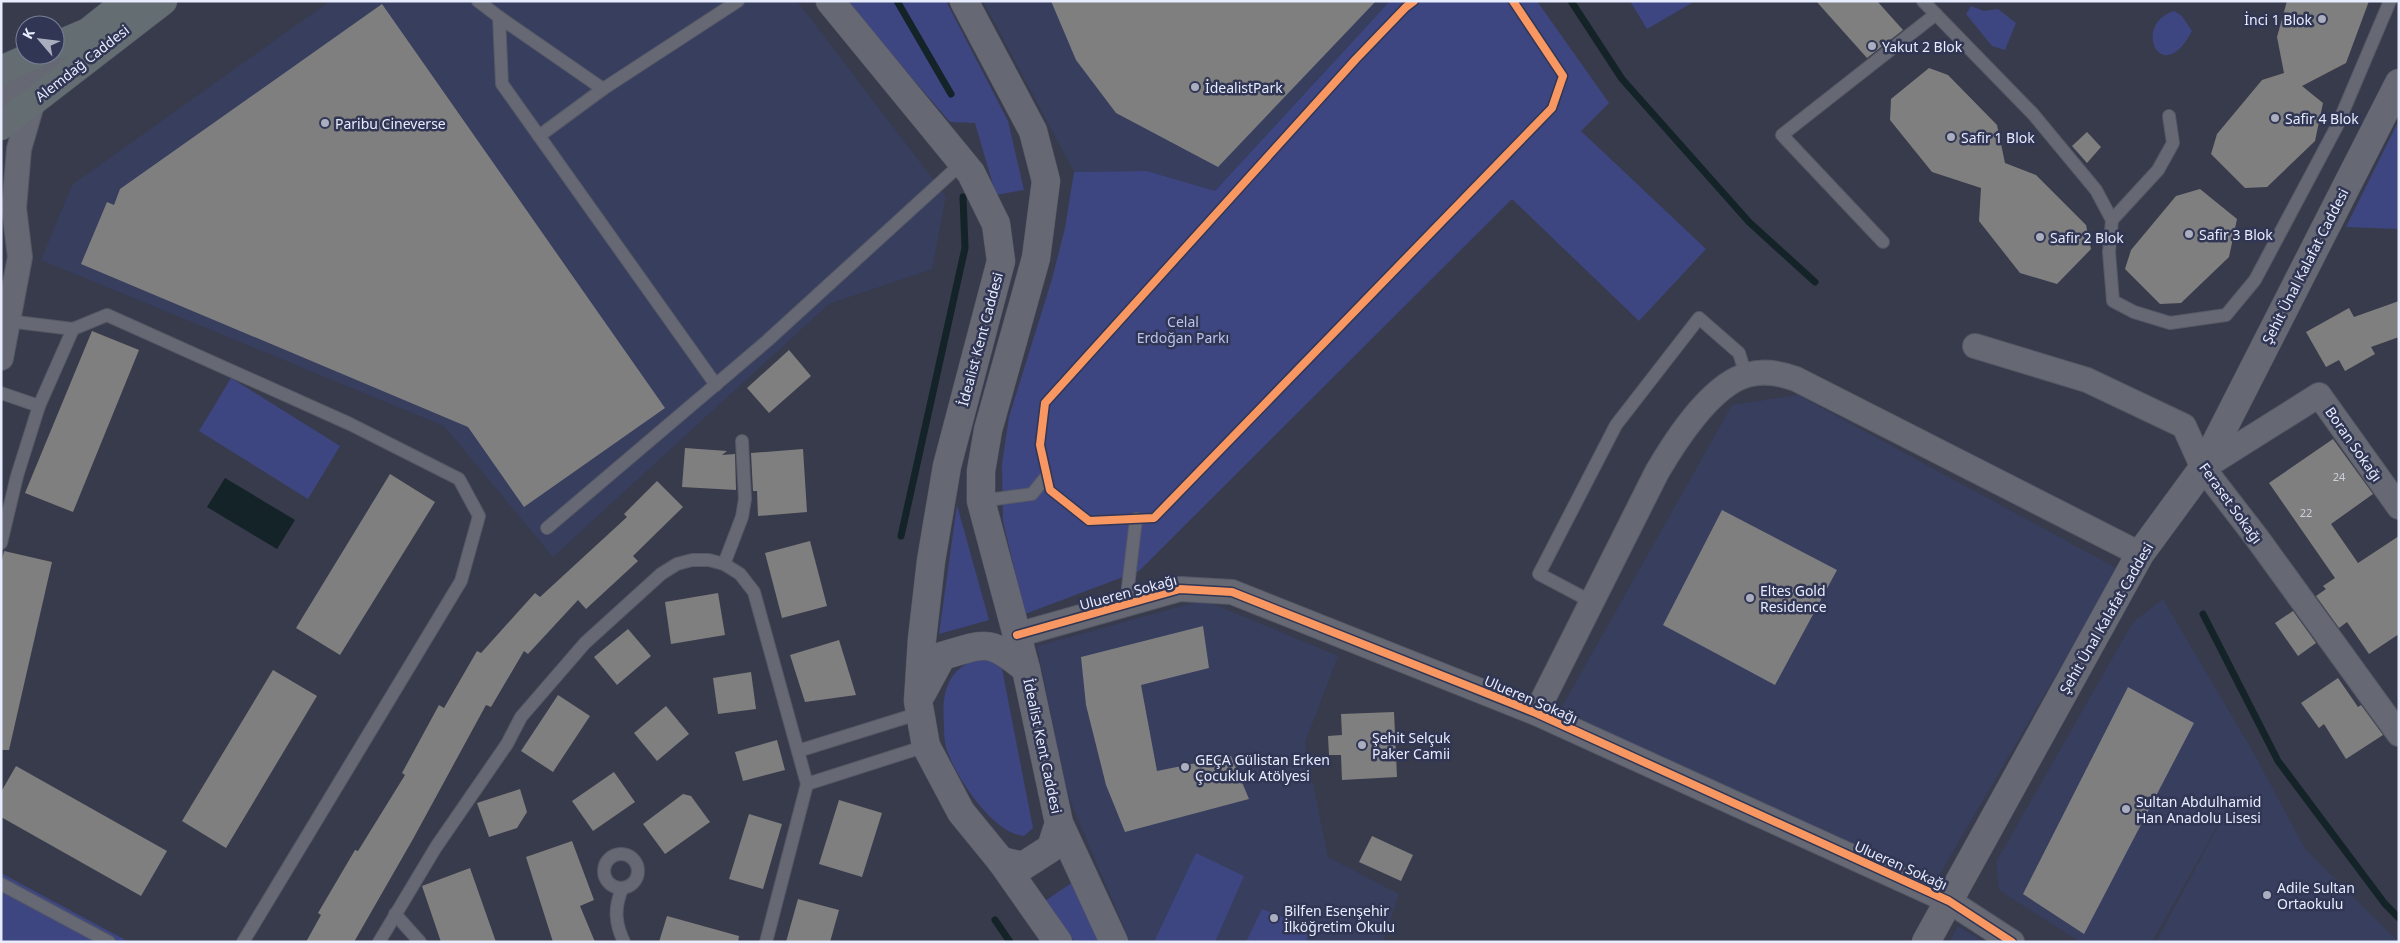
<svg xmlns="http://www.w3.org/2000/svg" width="2400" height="943" font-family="'Noto Sans',sans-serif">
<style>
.built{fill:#373e5e}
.green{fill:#3d4681}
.water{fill:#142328}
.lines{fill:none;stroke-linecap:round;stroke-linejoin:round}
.stream{stroke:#142328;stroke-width:7}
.building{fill:#807f7f}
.lane-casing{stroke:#555865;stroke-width:14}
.street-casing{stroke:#555865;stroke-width:26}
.secondary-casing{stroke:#555865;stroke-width:29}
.primary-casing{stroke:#555865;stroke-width:29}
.lane{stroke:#666874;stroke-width:12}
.street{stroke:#666874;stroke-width:24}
.secondary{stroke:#666874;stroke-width:28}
.primary{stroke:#636d72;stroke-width:28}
.cycleway-casing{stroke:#303653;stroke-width:11}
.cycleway{stroke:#f99763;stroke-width:8}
.poi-dot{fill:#aaaebf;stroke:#303653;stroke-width:2}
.labels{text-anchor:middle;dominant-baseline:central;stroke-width:5;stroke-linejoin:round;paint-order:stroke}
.number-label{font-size:11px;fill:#cdd1de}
.poi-label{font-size:14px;fill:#e7ecfe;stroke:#303653;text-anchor:start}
.street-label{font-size:14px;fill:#e7ecfe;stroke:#303653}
.park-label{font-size:14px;fill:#bac4ed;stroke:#303653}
</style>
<rect width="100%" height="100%" fill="#383b4b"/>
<g class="built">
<polygon points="330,1 797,1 946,196 932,269 829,304 553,557 444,426 41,260 72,185"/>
<polygon points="983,1 1390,1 1215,191 1147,171 1074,172"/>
<polygon points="1798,395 2118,569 1923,903 1559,712 1732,405"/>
<polygon points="2163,599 2256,757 2305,849 2399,942 2156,942 2236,793 2152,942 2080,942 1999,890 1996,862 2133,622"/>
<polygon points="1204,600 1338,656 1305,743 1328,857 1399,894 1383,942 1130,942 1066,791 1037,646"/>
<polygon points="1958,926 1984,942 1949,942"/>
</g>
<g class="green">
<polygon points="846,1 946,1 1008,121 1024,190 996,195 975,123 950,122"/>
<polygon points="1390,1 1537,1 1609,103 1581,131 1706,249 1639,321 1512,199 1139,571 1025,614 1003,521 1002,464 1009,417 1052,279 1065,228 1074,172 1147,171 1215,191"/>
<polygon points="1630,1 1695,1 1647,29"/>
<polygon points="1971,6 1984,11 1998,9 2016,23 2005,50 1992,46 1966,14"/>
<path d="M2174,11L2182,16L2192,31C2161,90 2131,24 2174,11Z"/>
<polygon points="2399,120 2399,229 2346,227"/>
<polygon points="231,378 340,446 308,499 199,431"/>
<polygon points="957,505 989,620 939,634"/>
<path d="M985,657L1002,669L1033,828L1024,836C993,834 954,775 946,747C944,740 944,731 944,724C941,690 949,665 985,657Z"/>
<polygon points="1196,853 1244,876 1215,942 1154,942"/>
<polygon points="1,873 129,942 1,942"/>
<polygon points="1073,882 1100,942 1075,942 1042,903"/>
<polygon points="1262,909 1312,929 1305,942 1246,942"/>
</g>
<polygon class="water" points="225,478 295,520 277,549 207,507"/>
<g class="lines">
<g class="stream">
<polyline points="897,1 951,94"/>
<polyline points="1571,1 1622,79 1749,222 1815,282"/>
<polyline points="901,536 965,248 963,197"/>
<polyline points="2203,614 2278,761 2385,904 2399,918"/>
<polyline points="995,920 1010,942"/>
</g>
</g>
<g class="building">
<polygon points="1051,1 1376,1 1218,167 1116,113 1076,60"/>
<polygon points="1816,1 1877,1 1903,30 1867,58"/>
<polygon points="2287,1 2369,1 2346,63 2302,86 2323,103 2315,141 2267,187 2245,188 2211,154 2217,134 2262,80 2284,73 2277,37"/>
<polygon points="382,4 665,408 524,507 468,427 81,264 107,202 114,205 120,189"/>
<polygon points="1929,68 1948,75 1997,125 2005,163 2036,175 2086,225 2091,249 2057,284 2020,273 1979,221 1981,188 1932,172 1890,120 1891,99"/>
<polygon points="2087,132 2101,147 2087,163 2072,146"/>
<polygon points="2200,189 2237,219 2229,257 2181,303 2160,304 2125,269 2131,250 2176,196"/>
<polygon points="2399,301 2399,337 2371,347 2375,354 2345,371 2339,360 2326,367 2306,332 2349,308 2354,317"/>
<polygon points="92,331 139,350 73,512 25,493"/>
<polygon points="789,350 811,376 769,413 747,388"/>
<polygon points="2333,439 2373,494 2331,524 2358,563 2399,536 2399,634 2369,654 2347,622 2339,628 2316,596 2326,589 2323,586 2335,578 2269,483"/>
<polygon points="685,448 727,451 722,455 735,454 736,490 682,487"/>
<polygon points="803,449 807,512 758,516 757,491 753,491 751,453"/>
<polygon points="390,474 435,502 340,655 296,628"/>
<polygon points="657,481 683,507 633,556 638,561 586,609 578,600 528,654 524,651 491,707 486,705 413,839 354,942 306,942 321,915 318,913 355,850 358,851 405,775 402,773 439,705 444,708 477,651 481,653 535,593 540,597 627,517 624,514"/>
<polygon points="1722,510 1837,570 1775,685 1663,625"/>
<polygon points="810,541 827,606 782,618 765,553"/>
<polygon points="4,551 52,562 9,750 1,750 1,565"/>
<polygon points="718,593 725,635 671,644 665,602"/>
<polygon points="2293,611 2316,643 2298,656 2275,623"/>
<polygon points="1203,626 1209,668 1141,685 1157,771 1231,756 1249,799 1125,832 1106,785 1086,705 1081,657"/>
<polygon points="628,629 651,656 617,685 594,657"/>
<polygon points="839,640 856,695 805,702 790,655"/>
<polygon points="273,670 317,696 226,848 182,821"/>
<polygon points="751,672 756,709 718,714 713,678"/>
<polygon points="2338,678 2358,707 2361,705 2383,735 2346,759 2324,724 2319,728 2301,703"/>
<polygon points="2128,687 2194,723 2084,934 2023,894"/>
<polygon points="558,695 590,716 553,772 521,751"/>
<polygon points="666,706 689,734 657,761 634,733"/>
<polygon points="1394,712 1397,777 1342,780 1341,755 1329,755 1328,736 1342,735 1341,714"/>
<polygon points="777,740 785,770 743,781 735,752"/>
<polygon points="16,766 167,851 141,896 1,817 1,792"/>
<polygon points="614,772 635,802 593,831 572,801"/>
<polygon points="520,789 527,812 517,828 489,837 477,803"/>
<polygon points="683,794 691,796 710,822 665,854 643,824"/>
<polygon points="839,800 882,813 862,877 819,864"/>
<polygon points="749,814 782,824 763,889 729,879"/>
<polygon points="1372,836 1413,855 1401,881 1359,862"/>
<polygon points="572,841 594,900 580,906 595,942 553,942 526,857"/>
<polygon points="470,868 496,942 441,942 422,886"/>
<polygon points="798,899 839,910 830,942 786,942"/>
<polygon points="667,916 739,936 738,942 659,942"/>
</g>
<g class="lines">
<g class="lane-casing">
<g id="lane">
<polyline points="478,1 499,17"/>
<polyline points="1923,1 2033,114 2096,190 2112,220 2109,252 2113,301 2134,312 2170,323 2226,315 2255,280 2337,126 2390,1"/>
<polyline points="539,136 603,89"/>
<polyline points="2112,220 2158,170 2173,143 2169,116"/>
<polyline points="1883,242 1782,135 1936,14"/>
<polyline points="8,321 73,329 107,315 350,424 459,479 479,516 461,581 243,942"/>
<polyline points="716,385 502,84 499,17 603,89 738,1"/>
<polyline points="1,393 39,406 17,476 1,543"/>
<polyline points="39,406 73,329"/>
<polyline points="981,501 1032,494 1046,477"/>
<polyline points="547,528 767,341 962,163"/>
<polyline points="724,564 742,517 745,499 742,441"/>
<polyline points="1592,602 1539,574 1616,425 1699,318 1739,353 1746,375"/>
<polyline points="1126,604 1136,519"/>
<polyline points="798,751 920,713"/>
<polyline points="807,784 926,746"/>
<circle cx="621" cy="871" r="17"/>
<polyline points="1,884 109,942"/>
<path d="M622,889C614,908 615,923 624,942"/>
<polyline points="395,914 420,942"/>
<polyline points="379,942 436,847 507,744 521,717 585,643 661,574 677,564 692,560 709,560 724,564 740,574 754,592 807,784 766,942"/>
</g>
</g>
<g class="street-casing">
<g id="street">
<polyline points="1,99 20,81 76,40"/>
<polyline points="1975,346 2087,380 2184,426 2203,468 2257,538 2399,734"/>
<polyline points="1,358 20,257 14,208 19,149 33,101"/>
<polyline points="2203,468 2319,395 2399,507"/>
<polyline points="1017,635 1180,589 1232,592 1536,713 1949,901 2012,942"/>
<path d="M1536,713L1657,472C1675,441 1711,385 1747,375C1764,370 1780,373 1796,379L2140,554"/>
</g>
</g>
<g class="secondary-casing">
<g id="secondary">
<polyline points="830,1 971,173 996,224 1001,261 947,466 931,561 922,639 918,701 926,746 961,812 1001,861 1058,942"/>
<polyline points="964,1 1033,131 1046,181 1036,258 988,430 981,471 981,501 1026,669 1059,823 1114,942"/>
<path d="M922,693L942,656C986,643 989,638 1026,669"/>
<polyline points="1001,861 1023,866 1051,848 1059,823"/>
<polyline points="1926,942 2140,554 2203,468 2399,83"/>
</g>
</g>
<g class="primary-casing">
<g id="primary">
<polyline points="55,46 88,32 127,1"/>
<polyline points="1,70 35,55"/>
<polyline points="1,126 163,1"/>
</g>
</g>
<use href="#lane" class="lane"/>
<use href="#street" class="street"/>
<use href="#secondary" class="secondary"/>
<use href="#primary" class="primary"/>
<g class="cycleway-casing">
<g id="cycleway">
<polyline points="1414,1 1406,7 1356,59 1045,403 1040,445 1050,490 1089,521 1154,518 1552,108 1563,76 1513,1"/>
<polyline points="1017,635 1180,589 1232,592 1536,713 1949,901 2012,942"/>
</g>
</g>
<use href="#cycleway" class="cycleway"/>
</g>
<g class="poi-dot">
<circle cx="2322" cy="19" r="5"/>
<circle cx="1872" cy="46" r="5"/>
<circle cx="1195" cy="87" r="5"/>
<circle cx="2275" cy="118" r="5"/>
<circle cx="325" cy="123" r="5"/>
<circle cx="1951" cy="137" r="5"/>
<circle cx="2189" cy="234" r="5"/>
<circle cx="2040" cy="237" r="5"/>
<circle cx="1750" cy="598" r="5"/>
<circle cx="1362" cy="745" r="5"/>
<circle cx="1185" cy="767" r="5"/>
<circle cx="2126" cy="809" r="5"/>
<circle cx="2267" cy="895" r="5"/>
<circle cx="1274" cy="918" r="5"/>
</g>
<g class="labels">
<g class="number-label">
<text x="2339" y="476">24</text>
<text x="2306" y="512">22</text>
</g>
<g class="poi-label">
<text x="2312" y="19" text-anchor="end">İnci 1 Blok</text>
<text x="1882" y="46">Yakut 2 Blok</text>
<text x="1205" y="87">İdealistPark</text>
<text x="2285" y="118">Safir 4 Blok</text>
<text x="335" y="123">Paribu Cineverse</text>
<text x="1961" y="137">Safir 1 Blok</text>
<text x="2199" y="234">Safir 3 Blok</text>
<text x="2050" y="237">Safir 2 Blok</text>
<text x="1760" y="590">Eltes Gold<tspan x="1760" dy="16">Residence</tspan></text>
<text x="1372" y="737">Şehit Selçuk<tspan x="1372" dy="16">Paker Camii</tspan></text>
<text x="1195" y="759">GEÇA Gülistan Erken<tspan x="1195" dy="16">Çocukluk Atölyesi</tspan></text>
<text x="2136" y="801">Sultan Abdulhamid<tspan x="2136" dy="16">Han Anadolu Lisesi</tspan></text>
<text x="2277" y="887">Adile Sultan<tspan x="2277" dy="16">Ortaokulu</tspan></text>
<text x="1284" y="910">Bilfen Esenşehir<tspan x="1284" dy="16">İlköğretim Okulu</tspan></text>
</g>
<g class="street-label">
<text transform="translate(82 63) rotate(-38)">Alemdağ Caddesi</text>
<text transform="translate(2305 266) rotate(-63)">Şehit Ünal Kalafat Caddesi</text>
<text transform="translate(980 339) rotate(-75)">İdealist Kent Caddesi</text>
<text transform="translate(2354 444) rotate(55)">Boran Sokağı</text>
<text transform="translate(2231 503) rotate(54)">Feraset Sokağı</text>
<text transform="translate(1128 592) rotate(-15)">Ulueren Sokağı</text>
<text transform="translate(2106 618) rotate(-60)">Şehit Ünal Kalafat Caddesi</text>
<text transform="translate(1531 699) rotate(23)">Ulueren Sokağı</text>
<text transform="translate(1043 746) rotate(78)">İdealist Kent Caddesi</text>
<text transform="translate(1901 865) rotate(24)">Ulueren Sokağı</text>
</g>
<g class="park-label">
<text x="1183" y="321">Celal<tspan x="1183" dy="16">Erdoğan Parkı</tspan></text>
</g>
</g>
<rect width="2400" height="943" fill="none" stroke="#e7ecfe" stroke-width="5"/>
<g transform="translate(40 40) rotate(298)"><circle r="24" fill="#303653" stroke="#797f97"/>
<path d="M0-4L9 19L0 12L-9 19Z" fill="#aaaebf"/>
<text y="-8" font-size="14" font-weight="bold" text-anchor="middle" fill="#e7ecfe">K</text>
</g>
</svg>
